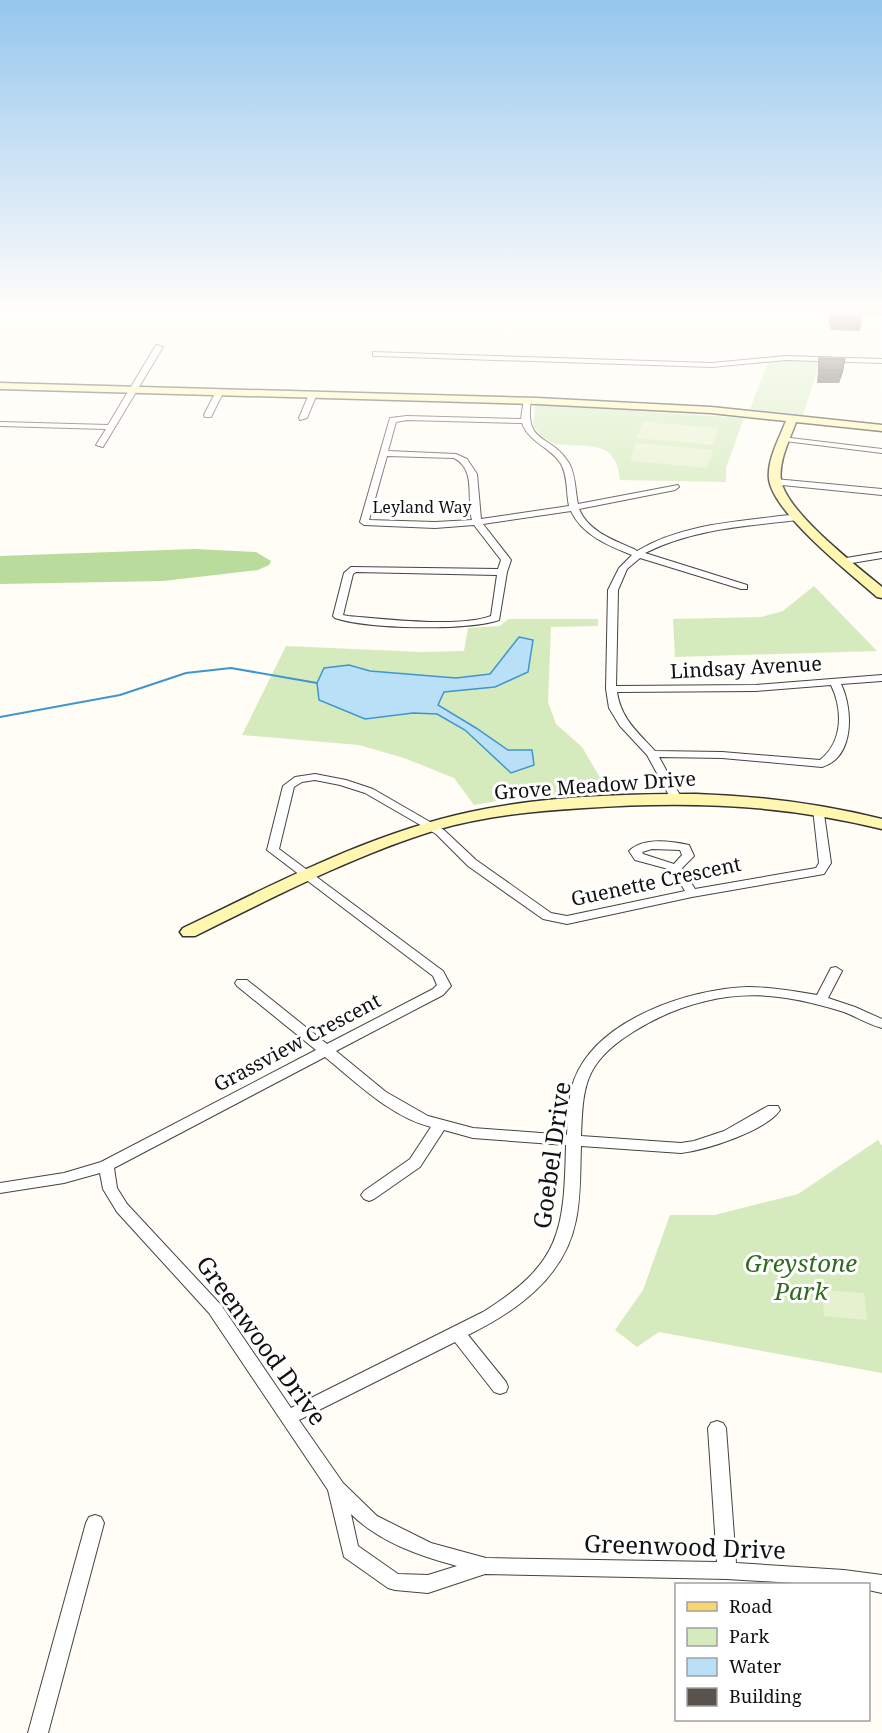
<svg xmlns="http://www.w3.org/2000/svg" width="882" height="1733" font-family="'Noto Serif',serif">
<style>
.green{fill:#d5ebbd}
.forest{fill:#b9dc9c}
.pitch{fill:#e6f2cf}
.water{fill:#b9e0f7;stroke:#3f96cf;stroke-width:1.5}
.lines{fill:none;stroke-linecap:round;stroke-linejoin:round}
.stream{stroke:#3f96cf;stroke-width:2}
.street-casing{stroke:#444;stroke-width:2}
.secondary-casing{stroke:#333;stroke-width:3}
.primary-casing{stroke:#222;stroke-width:2}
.street{fill:#fff;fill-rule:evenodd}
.secondary{fill:#fff6b0;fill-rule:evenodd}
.primary{fill:#f9d66b;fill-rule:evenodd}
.wall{fill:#4d4742}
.shaded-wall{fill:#3f3936}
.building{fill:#5a524d;stroke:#3f3936;stroke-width:1.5}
.labels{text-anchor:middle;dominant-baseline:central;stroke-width:6;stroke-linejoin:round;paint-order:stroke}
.far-street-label{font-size:16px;fill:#111;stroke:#fff}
.street-label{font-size:20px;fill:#111;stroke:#fff}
.near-street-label{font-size:24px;fill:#111;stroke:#fff}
.near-park-label{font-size:24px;font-style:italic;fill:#2f6b1f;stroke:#fff}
</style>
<rect width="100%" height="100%" fill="#fffdf5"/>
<g class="green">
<polygon points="792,361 820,362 803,415 750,409 768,362"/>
<path d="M541,405L744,418L726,468V482L620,480C616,436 585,449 555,444C547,442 539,432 533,427L535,406Z"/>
<polygon points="814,586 877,651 675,657 673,619 761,617 783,611"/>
<polygon points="508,619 598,619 598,626 551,627 548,702 556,724 582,747 608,791 519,797 474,805 454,778 404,758 359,745 242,735 286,646 421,652 464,651 468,628 500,626"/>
<polygon points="878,1140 882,1146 882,1373 659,1332 637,1347 615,1330 643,1290 670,1215 715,1215 798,1194"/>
</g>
<polygon class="forest" points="194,549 256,552 271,561 269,565 258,570 163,581 0,584 0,556"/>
<g class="pitch">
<polygon points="643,422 718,428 713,445 636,438"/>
<polygon points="636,443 713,450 708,468 630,461"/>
<polygon points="822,1290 864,1293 867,1320 824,1316"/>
</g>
<polygon class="water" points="519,637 533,640 528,672 495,687 444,692 438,705 476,728 508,750 532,750 534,765 511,773 465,730 437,714 413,713 365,719 319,700 317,683 324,668 349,665 370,671 456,678 490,674"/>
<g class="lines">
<polyline class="stream" points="0,717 120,695 186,673 231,668 317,683"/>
<g class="street-casing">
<g id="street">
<polygon points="156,345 163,347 103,447 96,445 106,429 0,426 0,422 108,425"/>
<polygon points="373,352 712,363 786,356 882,359 882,363 786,360 712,367 376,356 373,356"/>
<polygon points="216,391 223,393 211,417 205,417 204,415"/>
<polygon points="309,394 316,396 307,418 300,420 299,418"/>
<path d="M524,398L531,400C524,446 551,433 569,463C576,475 575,491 578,504L678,485L679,487L675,490L579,509C588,531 613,540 634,549L637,551C676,528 720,523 764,518C776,517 789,514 801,515V519L798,520C745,526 693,529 645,553L747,585V589H741L640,558L627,569L618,590L616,686L756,685L882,675V681L841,684C853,709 855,757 822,767L722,758L659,757L681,797L675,800L671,799L647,755L620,726L609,708L606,689L608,590L619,568L632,555C609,546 582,535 571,511L483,524L511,560L507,572L499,620C468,631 366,629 335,618L333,616L344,573L351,567L498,569L501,560L474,525L435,528L364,525L360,522L390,418L407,416L521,419ZM407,420L522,423C529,443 551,447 561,464C568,476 566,492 569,506L481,519L477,474L467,459L456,454L388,451L396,422ZM387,456L454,458C477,470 466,499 472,520L435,522L369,520ZM356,572L497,575L491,616C459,628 384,619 348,616L343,615L353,574ZM831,685C843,710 843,742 820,760L722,752L655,751C637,731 621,719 617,692L756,691Z"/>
<polygon points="782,437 882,449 882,453 785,441 781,439"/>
<polygon points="775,479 882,489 882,495 772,484 772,480"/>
<polygon points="882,552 882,558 846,564 841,561 846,558"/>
<path d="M315,774L346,780L373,789L444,830L476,860L551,913L567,916L685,891L672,870L635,860L629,851C643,837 671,841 689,845L694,856L682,868L695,889L816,868L819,863L813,809L815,807H823L831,863L824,874L692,897L567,924L543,919L468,866L436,834L365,793L340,785L315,780L302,782L294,787L279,849L443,971L451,986L443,995L336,1051L386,1092L428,1116L473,1128L567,1135C568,1117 568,1097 574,1080C597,1019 689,989 748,987C772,987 794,991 817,995L831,968L836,967L842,971L828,998L855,1007L882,1019V1028C869,1025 857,1017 844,1012C825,1006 806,1001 786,998C733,989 679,1003 633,1032C617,1042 600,1055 591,1073C582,1091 582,1115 581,1136L681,1143L694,1141L724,1131L768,1106H778L780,1110C766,1131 706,1150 681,1153L581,1146C580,1171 581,1196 576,1220C565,1277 517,1311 468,1335L506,1382L508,1387L506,1392L500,1394L494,1392L455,1342L299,1420L343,1483L377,1516L431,1543L486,1558L717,1562L708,1428L711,1423L717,1421L723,1423L726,1428L736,1563L844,1570L882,1575V1593L868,1590V1584H812L727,1579L485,1574L428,1593L395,1590L388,1588L344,1557L328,1490L209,1313L117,1212L103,1189L100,1173L64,1183L0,1193V1183L64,1173L101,1162L316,1050L237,986L235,983L237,980H247L327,1044L433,989L437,985L433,976L267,850L283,786L295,777ZM652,849L680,850L682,855L674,864L643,854L642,852ZM325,1057C357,1083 391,1117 431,1127L410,1159L364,1191L361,1195L364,1199L369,1201L374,1199L420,1167L444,1130L473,1138L566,1145C564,1232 561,1263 483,1312L291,1408L221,1305L127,1204L117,1188L114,1168ZM351,1514C379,1542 420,1556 457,1566L428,1575L398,1574L358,1546Z"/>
<polygon points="95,1515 101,1517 104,1523 48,1733 28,1733 86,1523 89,1517"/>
</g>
</g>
<g class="secondary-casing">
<g id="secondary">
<path d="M0,383L537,398L711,407L882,425V431L796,422C790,439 778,462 781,480C786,512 857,566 882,587V598L877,597C851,574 773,513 769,479C767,460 779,439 786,421L711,413L537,404L0,389Z"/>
<path d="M696,794C760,796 821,804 882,819V829C781,804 688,801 584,808C534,811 485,816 436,830C352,856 274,897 195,936H183L180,932L183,928C275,884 368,834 470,812C543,796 621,794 696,794Z"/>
</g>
</g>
<g class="primary-casing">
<polygon id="primary" points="860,310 882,310 882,314 865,313"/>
</g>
<use href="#street" class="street"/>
<use href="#secondary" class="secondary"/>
<use href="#primary" class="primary"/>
</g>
<g class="wall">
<polygon points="830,310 861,310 863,315 860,331 831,330 829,321"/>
<polygon points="819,358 845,359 843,372 839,383 817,383"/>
</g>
<polygon class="shaded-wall" points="845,359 843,372 839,383 841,370"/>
<g class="building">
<polygon points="832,310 861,310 863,315 833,314"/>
<polygon points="819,358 845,359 841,370 819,370"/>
</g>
<linearGradient id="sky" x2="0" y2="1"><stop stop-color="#95c6ee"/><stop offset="0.56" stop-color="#fffefa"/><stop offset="1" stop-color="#fffefa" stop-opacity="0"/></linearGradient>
<rect width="882" height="553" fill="url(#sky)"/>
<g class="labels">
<g class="far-street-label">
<text x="422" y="507">Leyland Way</text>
</g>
<g class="street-label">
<text transform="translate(746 667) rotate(-3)">Lindsay Avenue</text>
<text transform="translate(595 785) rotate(-4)">Grove Meadow Drive</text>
<text transform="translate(656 881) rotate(-12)">Guenette Crescent</text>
<text transform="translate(297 1042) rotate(-28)">Grassview Crescent</text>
</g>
<g class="near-street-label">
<text transform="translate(551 1155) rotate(-82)">Goebel Drive</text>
<text transform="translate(262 1340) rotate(54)">Greenwood Drive</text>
<text transform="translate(685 1546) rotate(2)">Greenwood Drive</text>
</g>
<g class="near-park-label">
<text x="801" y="1262">Greystone<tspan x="801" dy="28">Park</tspan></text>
</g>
</g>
<rect x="675" y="1583" width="195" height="138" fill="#ffffff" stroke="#a0a0a0" stroke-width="1.5"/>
<rect x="687" y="1602" width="30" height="9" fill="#f9d66b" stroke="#a0a0a0" stroke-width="1.5"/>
<text x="729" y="1613" font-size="18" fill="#111111">Road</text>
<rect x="687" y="1628" width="30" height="18" fill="#d5ebbd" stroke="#a0a0a0" stroke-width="1.5"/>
<text x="729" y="1643" font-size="18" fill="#111111">Park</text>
<rect x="687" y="1658" width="30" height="18" fill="#b9e0f7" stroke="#a0a0a0" stroke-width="1.5"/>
<text x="729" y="1673" font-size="18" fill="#111111">Water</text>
<rect x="687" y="1688" width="30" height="18" fill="#5a524d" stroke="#a0a0a0" stroke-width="1.5"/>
<text x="729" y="1703" font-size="18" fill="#111111">Building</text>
</svg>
